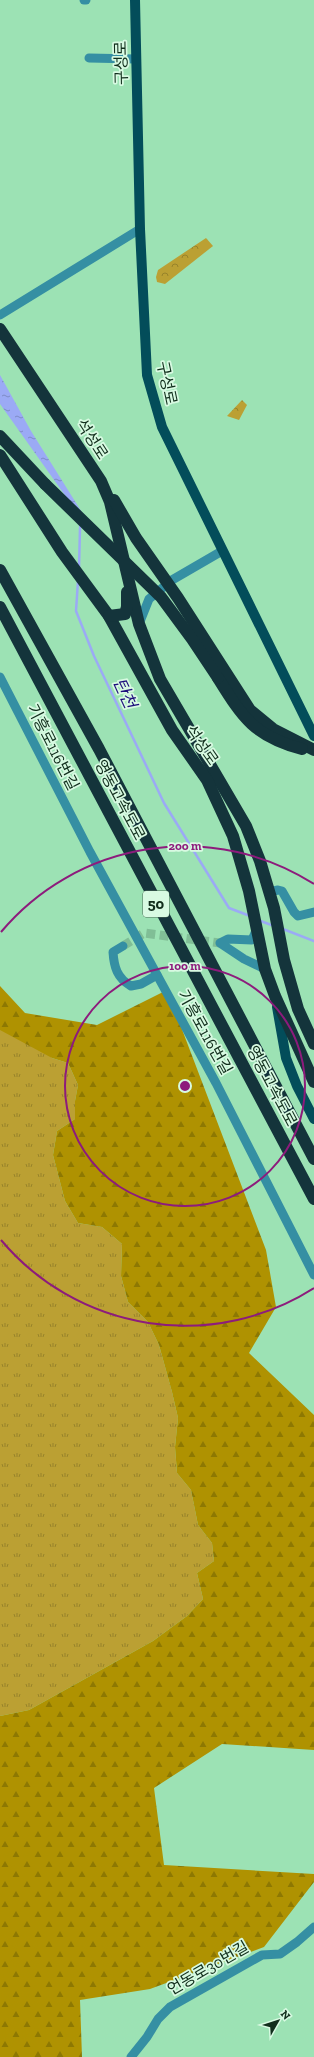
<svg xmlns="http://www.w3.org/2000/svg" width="314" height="2057" font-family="'Zilla Slab','Noto Sans KR',serif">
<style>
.grass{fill:url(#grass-tufts)}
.forest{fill:url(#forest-firs)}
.park{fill:url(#park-crowns)}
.water{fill:url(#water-ripples)}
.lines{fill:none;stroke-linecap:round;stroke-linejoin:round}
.stream{stroke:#9baaf5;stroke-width:2.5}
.minor-tunnel{stroke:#80be96;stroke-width:9;stroke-dasharray:9 4.5;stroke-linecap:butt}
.minor{stroke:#358fa3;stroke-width:9}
.major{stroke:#034d5a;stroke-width:10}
.highway{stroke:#14343b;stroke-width:12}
.highway-bridge{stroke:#14343b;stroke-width:12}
.ring{fill:none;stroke:#8d1b7c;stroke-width:2}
.labels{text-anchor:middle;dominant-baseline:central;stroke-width:3.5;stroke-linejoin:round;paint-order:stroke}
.shield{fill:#d8fae2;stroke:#4d6b57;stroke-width:1}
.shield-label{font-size:15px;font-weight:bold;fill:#112e1c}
.street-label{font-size:16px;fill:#112e1c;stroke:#d8fae2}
.water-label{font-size:17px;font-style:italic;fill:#1d0e7c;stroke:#d8fae2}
.centre{fill:#8d1b7c;stroke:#d8fae2;stroke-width:2}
.ring-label{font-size:12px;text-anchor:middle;font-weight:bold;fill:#8d1b7c;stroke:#d8fae2;stroke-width:3.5;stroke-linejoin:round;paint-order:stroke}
</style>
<defs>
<pattern id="grass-tufts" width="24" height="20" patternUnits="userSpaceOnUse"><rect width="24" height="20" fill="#bba033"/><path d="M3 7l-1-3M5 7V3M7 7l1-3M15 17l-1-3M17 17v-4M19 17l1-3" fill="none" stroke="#97832a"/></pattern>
<pattern id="forest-firs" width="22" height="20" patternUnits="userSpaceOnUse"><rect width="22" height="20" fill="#af9201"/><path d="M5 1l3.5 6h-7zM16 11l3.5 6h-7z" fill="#8d7802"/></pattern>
<pattern id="park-crowns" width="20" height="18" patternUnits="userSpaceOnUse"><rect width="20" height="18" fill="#bba033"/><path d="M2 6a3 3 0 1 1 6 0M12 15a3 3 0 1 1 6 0" fill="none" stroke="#97832a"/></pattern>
<pattern id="water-ripples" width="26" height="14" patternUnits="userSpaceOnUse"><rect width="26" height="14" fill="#9baaf5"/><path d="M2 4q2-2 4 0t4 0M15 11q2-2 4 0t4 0" fill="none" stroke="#7d8bc6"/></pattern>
</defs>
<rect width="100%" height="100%" fill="#9ce2b4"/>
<polygon class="grass" points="0,1010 52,1058 68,1063 78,1085 75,1101 75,1119 57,1131 53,1155 65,1201 78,1223 102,1227 122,1244 121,1276 128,1302 148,1322 159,1345 172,1392 178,1418 175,1447 177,1473 191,1490 198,1525 212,1543 214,1561 197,1573 203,1599 187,1616 153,1641 29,1710 0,1716"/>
<polygon class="forest" points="0,986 25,1013 97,1025 167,990 266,1250 276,1307 249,1353 314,1415 314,1750 222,1744 154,1788 164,1865 314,1874 314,1882 264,1947 150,1989 80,2000 82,2057 0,2057 0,1716 29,1710 153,1641 187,1616 203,1599 197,1573 214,1561 212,1543 198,1525 191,1490 177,1473 175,1447 178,1418 172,1392 159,1345 148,1322 128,1302 121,1276 122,1244 102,1227 78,1223 65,1201 53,1155 57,1131 75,1119 75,1101 78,1085 68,1063 52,1058 0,1030"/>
<g class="park">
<polygon points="206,238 213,246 165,284 157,282 156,277 158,270"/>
<polygon points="242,400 247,405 239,420 227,416"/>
</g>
<polygon class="water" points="0,375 31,431 83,514 80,530 74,508 0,404"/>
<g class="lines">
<g class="stream">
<polyline points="79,569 80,528"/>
<polyline points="78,581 76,611 94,656 164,803 229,908 250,916"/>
<polyline points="258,920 274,926"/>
<polyline points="283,929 314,941"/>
</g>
<polyline class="minor-tunnel" points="123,946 144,933 220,943"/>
<g class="minor">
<polyline points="84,0 86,0"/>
<polyline points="89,58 136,59"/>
<polyline points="0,315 140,229"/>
<polyline points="139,624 149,599 172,580 222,551"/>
<polyline points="0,677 90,852 216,1083 314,1275"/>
<polyline points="269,892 278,890 282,891 294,912 298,916 314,912"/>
<polyline points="255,933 252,940 228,939 220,943 244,959 265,969"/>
<path d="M123,946L113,952C114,967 117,978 131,986L141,984L157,975"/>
<polyline points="131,2057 147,2037 158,2019 170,2007 262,1955 280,1954 297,1942 314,1927"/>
</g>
<g class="major">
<polyline points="135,0 140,229 147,375 162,427 314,736"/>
<polyline points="277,1007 286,1058 297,1086 314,1119"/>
</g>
<g class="highway">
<polyline points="0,329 101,481 110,502 139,624 160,679 246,826 260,861 274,908 284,960 298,1009 314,1044"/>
<polyline points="0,436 45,484"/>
<polyline points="0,455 62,552 109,616 172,730 207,780 233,836 249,891 265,969 275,996 314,1082"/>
<polyline points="114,500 136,538 178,598 250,710 273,729 314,750"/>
<polyline points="0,570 99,749 314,1159"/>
<polyline points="0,607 314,1199"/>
<polyline points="109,616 125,614 127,607 127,592"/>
<path d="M218,678C243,718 254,736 302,749"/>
</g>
<polyline class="highway-bridge" points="45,484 161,597 192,639 218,678"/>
</g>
<g class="ring">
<circle cx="185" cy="1086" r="120"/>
<path d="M314 1288A240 240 0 0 1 1 1240M1 932A240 240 0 0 1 314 884"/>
</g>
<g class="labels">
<rect class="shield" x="143" y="891" width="26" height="26" rx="3"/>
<g class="shield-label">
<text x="156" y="904">50</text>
</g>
<g class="street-label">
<text transform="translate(121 63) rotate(-91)">구성로</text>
<text transform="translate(167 383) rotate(78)">구성로</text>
<text transform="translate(92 439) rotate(57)">석성로</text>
<text transform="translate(202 745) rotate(55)">석성로</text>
<text transform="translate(53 747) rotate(63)">기흥로116번길</text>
<text transform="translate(120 800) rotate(62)">영동고속도로</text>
<text transform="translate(205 1032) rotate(61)">기흥로116번길</text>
<text transform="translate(272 1086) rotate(62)">영동고속도로</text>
<text transform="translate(208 1968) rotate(-30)">언동로30번길</text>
</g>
<g class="water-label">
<text transform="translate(125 693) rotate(65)">탄천</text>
</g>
</g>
<circle cx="185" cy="1086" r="6" class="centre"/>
<g class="ring-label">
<text x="185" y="850">200 m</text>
<text x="185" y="970">100 m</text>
</g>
<g transform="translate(278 2021) rotate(51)" stroke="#d8fae2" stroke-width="3" paint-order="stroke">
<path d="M0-3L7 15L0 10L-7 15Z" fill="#112e1c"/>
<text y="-6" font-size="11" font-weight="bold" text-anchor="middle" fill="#112e1c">N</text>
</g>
</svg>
